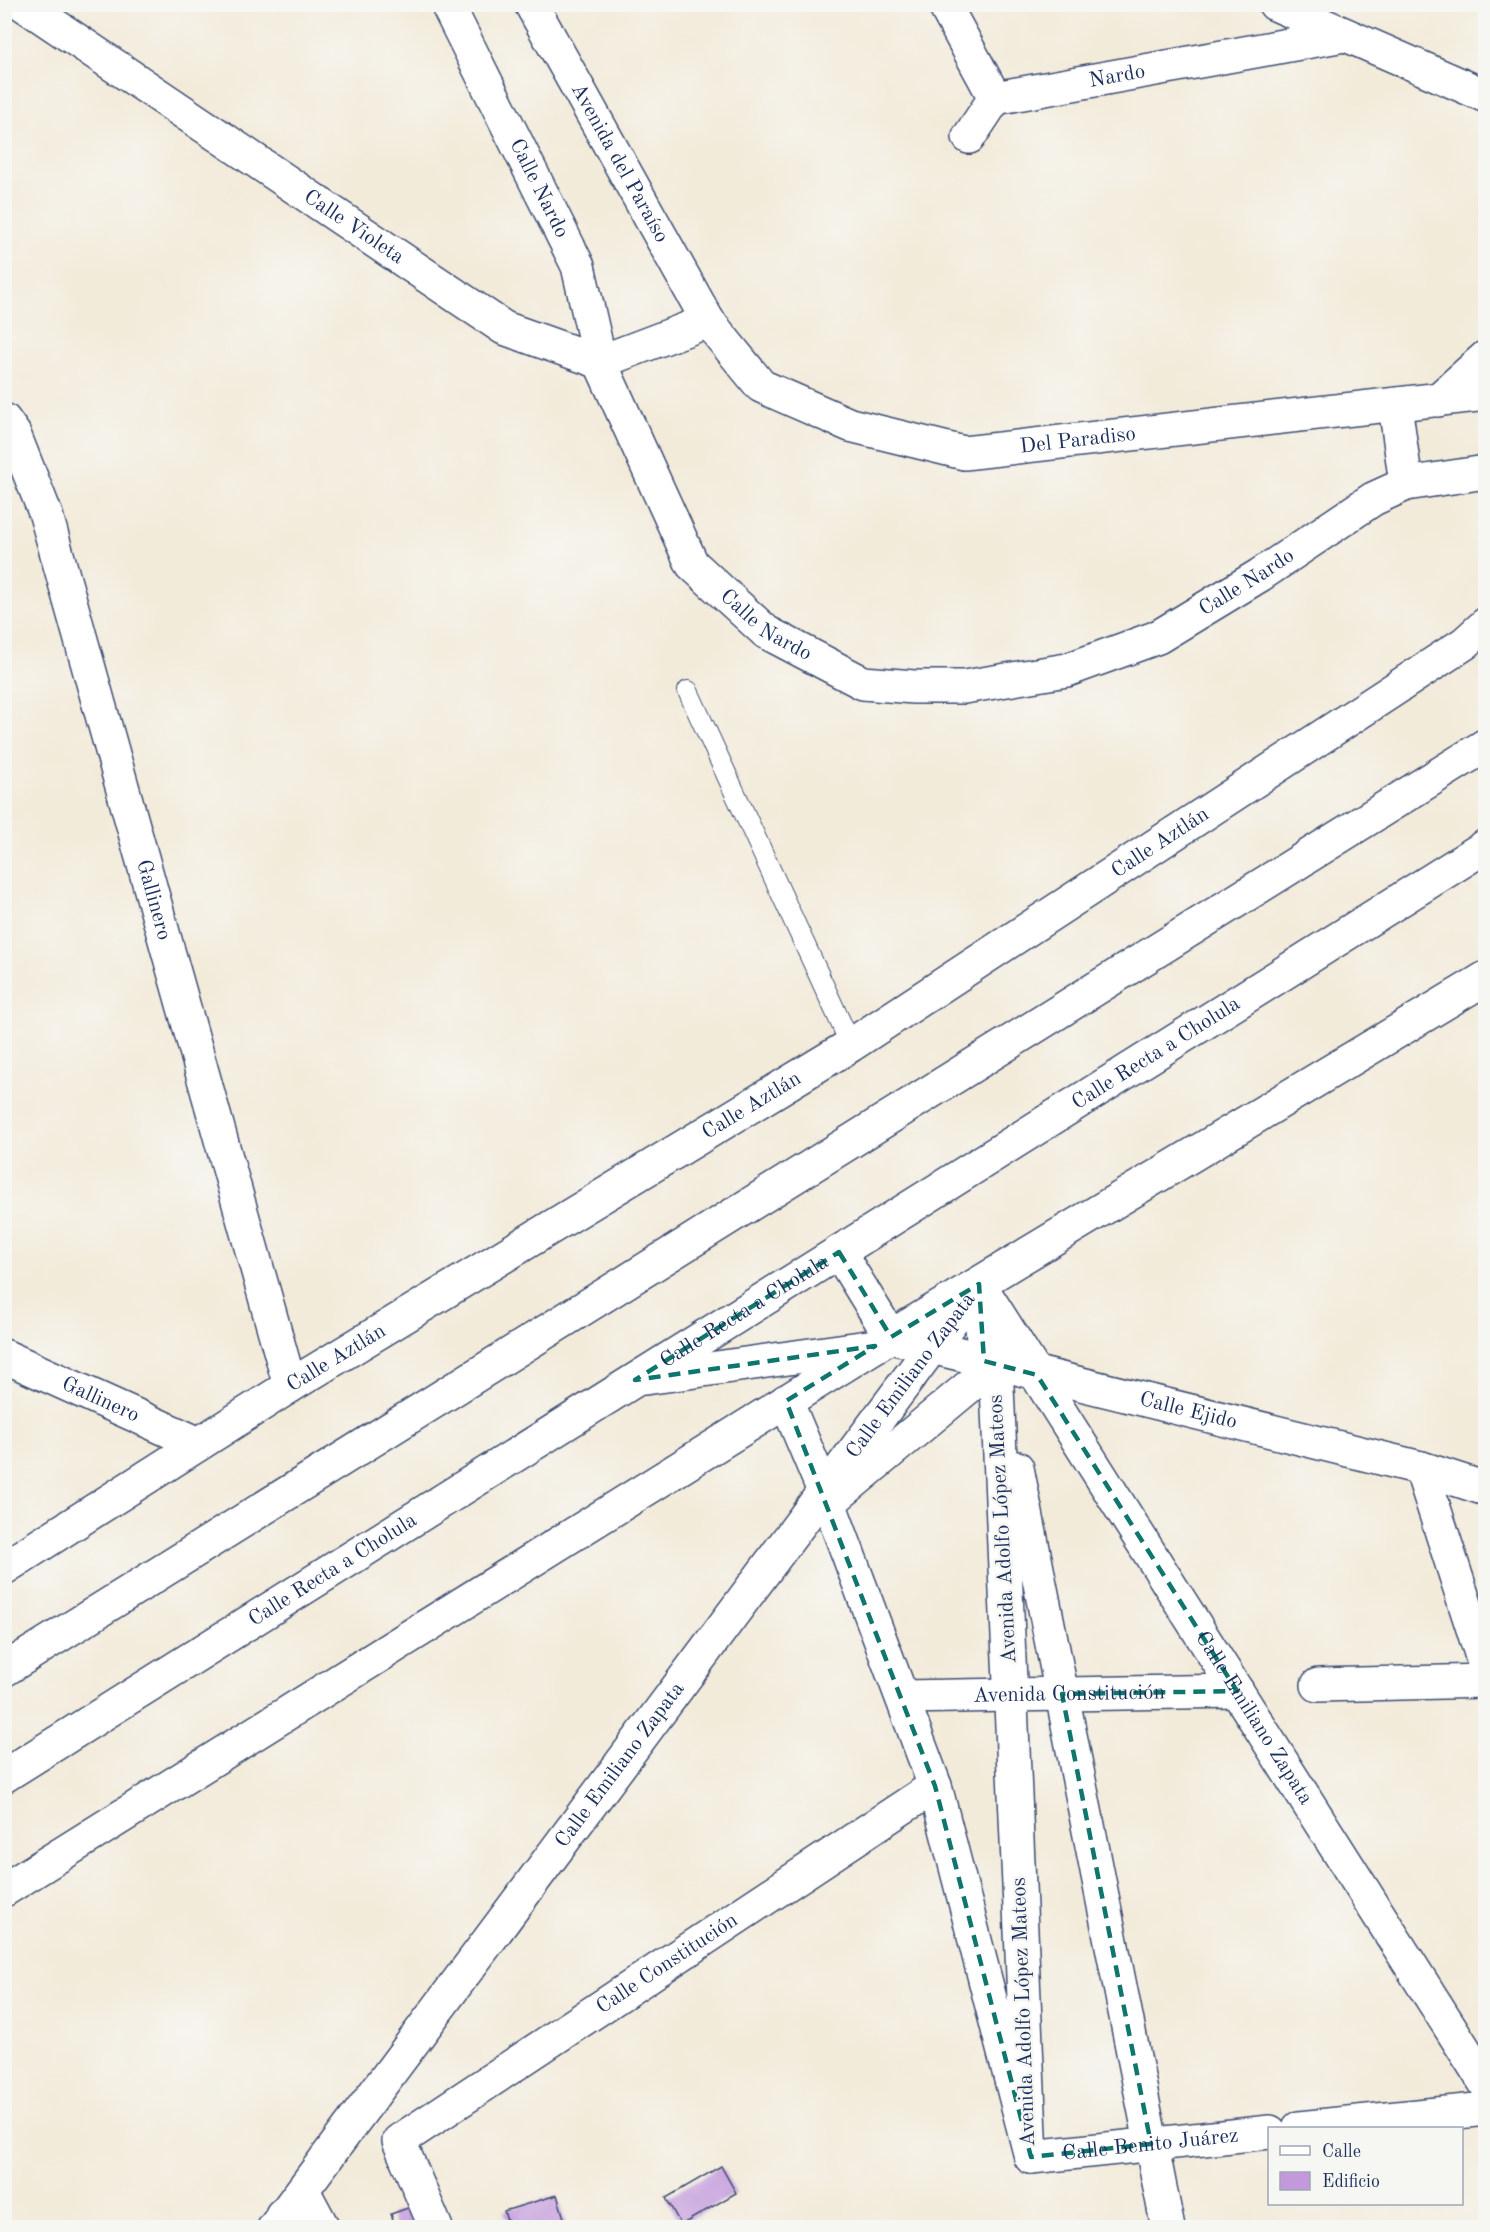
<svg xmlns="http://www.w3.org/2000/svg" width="1490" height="2232" font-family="'Old Standard TT',serif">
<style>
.building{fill:#c399dc}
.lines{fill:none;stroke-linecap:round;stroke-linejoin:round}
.lane-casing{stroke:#3b4b71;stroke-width:22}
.street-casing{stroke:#3b4b71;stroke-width:36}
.secondary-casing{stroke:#3b4b71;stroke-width:36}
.primary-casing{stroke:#3b4b71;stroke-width:36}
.lane{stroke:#fff;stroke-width:20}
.street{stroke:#fff;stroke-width:33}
.secondary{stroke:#fff;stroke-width:33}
.primary{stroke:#fff;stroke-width:33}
.marked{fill:none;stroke:#0f766e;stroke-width:4.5;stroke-dasharray:12 8;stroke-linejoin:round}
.labels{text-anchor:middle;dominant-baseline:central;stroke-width:5;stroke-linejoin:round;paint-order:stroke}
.street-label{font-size:21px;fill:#1b2f5e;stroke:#f6f6f2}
</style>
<rect width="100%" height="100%" fill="#f6f6f2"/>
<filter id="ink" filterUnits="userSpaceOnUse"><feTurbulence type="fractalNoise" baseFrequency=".0167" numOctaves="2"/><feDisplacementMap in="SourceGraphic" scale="12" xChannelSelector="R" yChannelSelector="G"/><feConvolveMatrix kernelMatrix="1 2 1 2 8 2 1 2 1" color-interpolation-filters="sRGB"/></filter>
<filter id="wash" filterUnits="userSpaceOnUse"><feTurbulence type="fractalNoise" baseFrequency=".008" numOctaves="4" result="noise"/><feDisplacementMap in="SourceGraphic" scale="24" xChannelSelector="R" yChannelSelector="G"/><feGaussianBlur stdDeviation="1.35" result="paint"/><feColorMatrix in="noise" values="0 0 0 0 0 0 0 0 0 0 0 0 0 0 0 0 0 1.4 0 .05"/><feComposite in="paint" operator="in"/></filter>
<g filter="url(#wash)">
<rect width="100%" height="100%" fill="#f3ebda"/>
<g id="blocks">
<g class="building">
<polygon points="721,2166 736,2193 681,2225 666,2198"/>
<polygon points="557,2195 567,2228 509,2228 504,2211"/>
<polygon points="419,2204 428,2228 396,2228 391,2214"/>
</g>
</g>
</g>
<g filter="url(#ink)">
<use href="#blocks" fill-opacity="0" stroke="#3b4b71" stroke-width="1.5"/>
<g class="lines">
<g class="lane-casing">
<polyline id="lane" points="688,691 851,1045"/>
</g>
<g class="street-casing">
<g id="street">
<path id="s1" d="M23,4L504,328L600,362L708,321"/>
<path id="s2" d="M447,4L578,266L600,362L692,564L766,632L863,683L914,687H964L1067,670L1158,637L1260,575L1373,499L1406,484L1486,472"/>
<path id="s3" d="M531,4L708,321L761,386L850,425L964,453L1486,394"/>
<polyline points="944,4 995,98"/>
<polyline points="1275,4 1486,96"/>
<path id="s4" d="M995,98L1344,35"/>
<polyline points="969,137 995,98"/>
<polyline points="1438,400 1486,357"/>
<polyline points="1395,405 1406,484"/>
<path id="s5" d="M4,420L14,434L46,515L290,1386"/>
<path id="s6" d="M839,1252L891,1337L1421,1468L1486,1489"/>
<polyline points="980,1288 984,1361 996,1364"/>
<path id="s7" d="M4,1356L199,1444"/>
<polyline points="786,1401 829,1503 935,1786 1031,2157 996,1364"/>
<polyline points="1017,1468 1168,2228"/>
<polyline points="1421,1468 1486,1669"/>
<polyline points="836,1497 996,1364"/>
<polyline points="1318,1685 1486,1681"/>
<path id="s8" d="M903,1697L1237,1691"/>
<polyline points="1299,2128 1486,2109"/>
<path id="s9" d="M1031,2157L1270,2132"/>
<polyline points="282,2215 307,2198 323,2228"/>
<path id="s10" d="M274,2228L979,1284L1486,2084"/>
<path id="s11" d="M436,2228L399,2141L935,1786"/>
</g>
</g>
<g class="secondary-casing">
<g id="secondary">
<path id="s12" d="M4,1568L290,1386L851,1045L1465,643L1486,624"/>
<polyline points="4,1890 875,1346 1486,978"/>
</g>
</g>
<g class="primary-casing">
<g id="primary">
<polyline points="645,1378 875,1346"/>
<polyline points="4,1670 1486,745"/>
<path id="s13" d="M4,1776L1486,846"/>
</g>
</g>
<use href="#lane" class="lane"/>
<use href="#street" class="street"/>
<use href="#secondary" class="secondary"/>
<use href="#primary" class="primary"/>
</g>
</g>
<path class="marked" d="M839,1252L891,1337L979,1284L984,1361L1037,1375L1237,1691L1062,1694L1151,2144L1031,2157L935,1786L786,1401L875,1346L635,1380Z"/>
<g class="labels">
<g class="street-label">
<text stroke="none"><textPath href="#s4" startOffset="124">Nardo</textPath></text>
<text stroke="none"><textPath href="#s3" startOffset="182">Avenida del Paraíso</textPath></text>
<text stroke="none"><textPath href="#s2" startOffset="206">Calle Nardo</textPath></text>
<text stroke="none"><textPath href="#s1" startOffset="399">Calle Violeta</textPath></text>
<text stroke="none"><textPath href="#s3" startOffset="776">Del Paradiso</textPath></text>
<text stroke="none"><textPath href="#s2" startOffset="1230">Calle Nardo</textPath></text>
<text stroke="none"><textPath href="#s2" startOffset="710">Calle Nardo</textPath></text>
<text stroke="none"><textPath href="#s12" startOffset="1365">Calle Aztlán</textPath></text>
<text stroke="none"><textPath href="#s5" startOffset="504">Gallinero</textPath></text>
<text stroke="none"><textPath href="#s13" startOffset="1360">Calle Recta a Cholula</textPath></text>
<text stroke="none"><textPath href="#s12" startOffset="879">Calle Aztlán</textPath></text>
<text stroke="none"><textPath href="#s13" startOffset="874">Calle Recta a Cholula</textPath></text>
<text stroke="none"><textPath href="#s12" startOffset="393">Calle Aztlán</textPath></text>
<text stroke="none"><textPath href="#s10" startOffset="1064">Calle Emiliano Zapata</textPath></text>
<text stroke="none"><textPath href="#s7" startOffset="106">Gallinero</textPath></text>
<text stroke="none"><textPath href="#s6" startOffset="406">Calle Ejido</textPath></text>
<text transform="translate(1003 1529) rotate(-93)">Avenida Adolfo López Mateos</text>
<text stroke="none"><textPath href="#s13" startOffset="388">Calle Recta a Cholula</textPath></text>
<text stroke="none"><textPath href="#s8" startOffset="166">Avenida Constitución</textPath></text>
<text stroke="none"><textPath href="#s10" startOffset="1692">Calle Emiliano Zapata</textPath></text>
<text stroke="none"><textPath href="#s10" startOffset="578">Calle Emiliano Zapata</textPath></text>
<text stroke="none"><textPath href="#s11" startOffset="416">Calle Constitución</textPath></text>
<text transform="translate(1024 2012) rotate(-92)">Avenida Adolfo López Mateos</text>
<text stroke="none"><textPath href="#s9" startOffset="120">Calle Benito Juárez</textPath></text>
</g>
</g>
<rect width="1490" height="2232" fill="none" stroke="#f6f6f2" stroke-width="24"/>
<rect x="1268" y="2127" width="195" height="78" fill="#f6f6f2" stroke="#9ea6b7" stroke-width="1.5"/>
<rect x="1280" y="2146" width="30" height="9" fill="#ffffff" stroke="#9ea6b7" stroke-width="1.5"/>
<text x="1322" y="2157" font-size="18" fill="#1b2f5e">Calle</text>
<rect x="1280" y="2172" width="30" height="18" fill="#c399dc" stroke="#9ea6b7" stroke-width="1.5"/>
<text x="1322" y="2187" font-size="18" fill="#1b2f5e">Edificio</text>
</svg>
